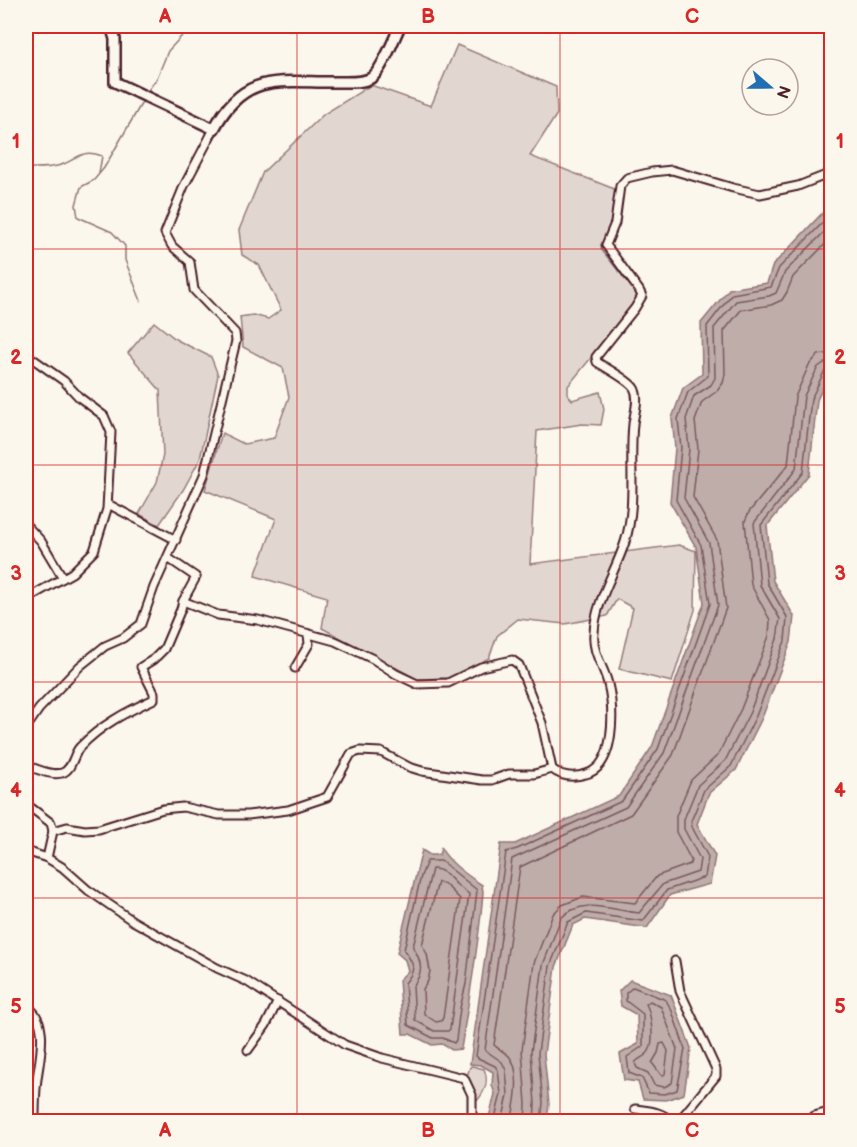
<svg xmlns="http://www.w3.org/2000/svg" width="857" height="1147" font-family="'Balsamiq Sans',sans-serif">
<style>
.green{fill:#e2d7d0;stroke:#967b7e;stroke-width:1.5}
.water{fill:#bfadaa;stroke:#907477;stroke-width:1.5}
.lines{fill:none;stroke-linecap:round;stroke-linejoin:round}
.shore{stroke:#79585e;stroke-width:1.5}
.stream{stroke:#907477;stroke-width:1.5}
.minor-casing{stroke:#4a1f2b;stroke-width:11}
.major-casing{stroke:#4a1f2b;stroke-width:14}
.minor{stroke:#fbf7ec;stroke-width:7}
.major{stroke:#fbf7ec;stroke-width:9}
.grid{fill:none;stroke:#d62828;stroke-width:1.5;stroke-opacity:0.55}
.neatline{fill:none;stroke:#d62828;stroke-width:2}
.grid-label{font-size:20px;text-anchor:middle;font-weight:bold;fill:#d62828}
</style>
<rect width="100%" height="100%" fill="#fbf7ec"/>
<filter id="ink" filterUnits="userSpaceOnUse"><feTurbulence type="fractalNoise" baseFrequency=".0167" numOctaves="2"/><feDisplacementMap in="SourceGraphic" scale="12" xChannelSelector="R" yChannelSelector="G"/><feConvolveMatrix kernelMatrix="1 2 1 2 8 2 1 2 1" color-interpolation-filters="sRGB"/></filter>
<g filter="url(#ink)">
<g class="green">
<polygon points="457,45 556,87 557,114 530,156 622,192 601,249 640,298 568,386 568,395 572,400 600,392 604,409 601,425 582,424 537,431 530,564 679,545 696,551 695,610 672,682 619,669 633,608 617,599 607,616 565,624 518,619 497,636 489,658 450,678 417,679 322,628 327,597 255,576 276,519 205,490 222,433 244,444 274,438 289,397 283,368 243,347 240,317 253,315 268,319 281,310 259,265 242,255 239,230 263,172 324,114 371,85 431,106"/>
<polygon points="154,322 177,340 211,357 218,375 200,459 183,490 159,525 139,514 157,482 163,455 160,390 128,353"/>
<path d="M472,1066L484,1069C489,1081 486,1091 476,1102L473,1088L466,1079L470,1067Z"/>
</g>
<g class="water">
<polygon points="831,204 831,370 817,400 809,474 767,526 773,581 794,616 791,642 762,718 736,770 709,793 697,824 715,856 710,884 670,895 647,928 585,919 573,925 556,967 544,1054 549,1104 547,1121 488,1121 495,1094 492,1085 493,1072 481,1065 470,1064 501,844 515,844 619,796 652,747 704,603 696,547 670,502 675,448 672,418 683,388 702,374 701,323 729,289 767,283 773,265"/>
<path d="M441,848C449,863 468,876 482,885L483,892C479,945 469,997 461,1049L452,1050L442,1044L432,1045L410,1034H403L399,980L408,971L405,960L397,953L422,850L430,855H439Z"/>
<polygon points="630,980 671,995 691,1048 684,1094 666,1100 643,1099 638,1082 624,1080 620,1054 638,1044 637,1015 621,1006 619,991"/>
</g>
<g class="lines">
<g class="shore">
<path d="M427,861H441L477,890L466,984L460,1008L456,1040L454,1043L443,1038H433L408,1025L405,983C417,969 414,964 404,950L421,876Z"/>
<path d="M432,869C443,868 450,878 457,885C461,888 465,891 469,894L450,1029L448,1031H434L415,1020L413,986C424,972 422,962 413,947Z"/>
<polygon points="438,882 445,884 460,899 443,1018 441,1021 436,1022 424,1014 423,989 428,981 430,971 427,954 422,945"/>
<polygon points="633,987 666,1000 672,1011 685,1049 677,1090 665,1094 649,1093 642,1078 629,1073 627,1057 643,1046 643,1014 626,1001 626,993"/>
<path d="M650,1001L661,1007L677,1049L672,1083L664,1087L654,1085L648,1073L637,1068L635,1063C638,1058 646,1057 649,1051C655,1041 651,1013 646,1004Z"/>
<polygon points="664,1043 668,1051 665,1074 662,1076 652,1063 658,1053 660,1044"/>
<polyline points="494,1122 501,1094 498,1070 495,1066 478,1058 476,1056 506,852 517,849 622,801 658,749 710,604 701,545 676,500 681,448 678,419 688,392 708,376 707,326 732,294 771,287 779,268 832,213"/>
<polyline points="502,1122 508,1095 506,1070 502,1062 485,1050 512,859 626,807 664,753 718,605 709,543 684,498 689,449 686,419 694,396 711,385 715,378 714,328 736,301 769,296 776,293 785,272 832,224"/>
<path d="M511,1122C515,1104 522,1071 509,1056C505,1052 498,1049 494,1045L520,867L631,814L673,755L726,608L717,540L693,497L698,449L695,421L702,402L717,391L723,383L725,374L724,331L741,310L771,305L782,300L787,292L793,277L832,237"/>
<polyline points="525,1122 526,1104 522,1050 534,963 553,914 562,905 583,897 635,903 657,876 690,864 691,860 676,832 676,816 691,780 718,755 741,709 769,636 770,620 751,585 745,521 749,512 788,465 795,397 809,365 818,355 832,353"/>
<path d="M534,1122L535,1104L531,1052L543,965L561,918C582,896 614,911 639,913L663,884L698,872L700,859L684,829V819L698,785L725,761L750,712L777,639L780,619L760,585L754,523L796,469L804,396L818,367L824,363L832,362"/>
<polyline points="541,1122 543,1103 538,1053 550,966 568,922 586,913 643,921 667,890 705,877 708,857 692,827 691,821 704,790 731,766 756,716 785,641 787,617 767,583 761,525 803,472 811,399 824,372 832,369"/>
</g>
<g class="stream">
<polyline points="173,26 182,31"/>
<polyline points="281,26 292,31"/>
<polyline points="147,92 157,78 168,51 191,26"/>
<path d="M26,168C37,168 49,169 61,165C78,159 83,148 102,156L99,173"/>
<polyline points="141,301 125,260 125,246 112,232 78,217 76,205 81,187 94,180 104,168 144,99"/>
</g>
<g class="minor-casing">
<g id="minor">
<polyline points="26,354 64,381 79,397 104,416 111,432 107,509 94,551 72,573 26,599"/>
<polyline points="108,504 176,540"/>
<polyline points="26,525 41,541 63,578"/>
<path d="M183,601L218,615L258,620L335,641L373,659L396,674L417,684L448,683L481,667L512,660L519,665L542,723L552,769C562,777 573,778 586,774C616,766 614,709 608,684C604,666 592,654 594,633C595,602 616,571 625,542C637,505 629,463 633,424C634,414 640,398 634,388C629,380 606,368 597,362L596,357L635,308L642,296L639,290L606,245L615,223L620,186L627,178L652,172L672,170L733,188L760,194L798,186L826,175L832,169"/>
<polyline points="295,668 309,644 308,634"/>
<polyline points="26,728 39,709 80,666 105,646 123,638 141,624 154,587 204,475 236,341 235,333 194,290 190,262 172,246 165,233 184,186 214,129"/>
<path d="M26,766C37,768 49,776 62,773C73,769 73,754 80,747C101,725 126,712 154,699V693L141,667L154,659L164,649L181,609L183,601L196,577L168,558"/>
<polyline points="26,804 51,823 53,831 47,858"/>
<polyline points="53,831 67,827 85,830 99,829 163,809 183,807 219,815 248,815 288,810 327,797 351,754 360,751 381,752 409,767 422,771 482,780 492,780 509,774 534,774 552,769"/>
<polyline points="26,851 47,858 62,867 88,890 133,921 217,968 246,981 345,1045 382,1058 464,1078 472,1095 472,1122"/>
<polyline points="675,961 680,991 716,1069 716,1076 678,1122"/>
<path d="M26,1005C50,1021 40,1055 37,1079C35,1093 35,1108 35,1122"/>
<polyline points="248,1050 266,1025 278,1001"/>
<path d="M635,1109C649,1111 662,1111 672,1122"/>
<polyline points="812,1122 814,1116 832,1111"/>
</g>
</g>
<g class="major-casing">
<path id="major" d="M111,26L115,39V82L214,129C245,70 281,83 339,82C348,82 363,83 371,78C382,71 394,38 400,26"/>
</g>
<use href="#minor" class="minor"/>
<use href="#major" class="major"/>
</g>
</g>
<path class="grid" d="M297,26V1122M560,26V1122M26,249H832M26,465H832M26,682H832M26,898H832"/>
<rect width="857" height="1147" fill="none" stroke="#fbf7ec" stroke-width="66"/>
<g transform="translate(770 87) rotate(110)"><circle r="28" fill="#fbf7ec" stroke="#b4a19f" stroke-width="1.5"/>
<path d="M0-4.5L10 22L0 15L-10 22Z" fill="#1f6fb2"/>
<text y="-9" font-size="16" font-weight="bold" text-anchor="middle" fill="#4a1f2b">N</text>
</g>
<rect x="33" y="33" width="791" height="1081" class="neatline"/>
<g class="grid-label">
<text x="165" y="23">A</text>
<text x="428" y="23">B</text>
<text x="692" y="23">C</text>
<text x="16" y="148">1</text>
<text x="840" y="148">1</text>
<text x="16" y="364">2</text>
<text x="840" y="364">2</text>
<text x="16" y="580">3</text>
<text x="840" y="580">3</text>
<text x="16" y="797">4</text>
<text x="840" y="797">4</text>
<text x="16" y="1013">5</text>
<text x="840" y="1013">5</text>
<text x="165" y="1137">A</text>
<text x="428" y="1137">B</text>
<text x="692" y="1137">C</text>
</g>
</svg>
